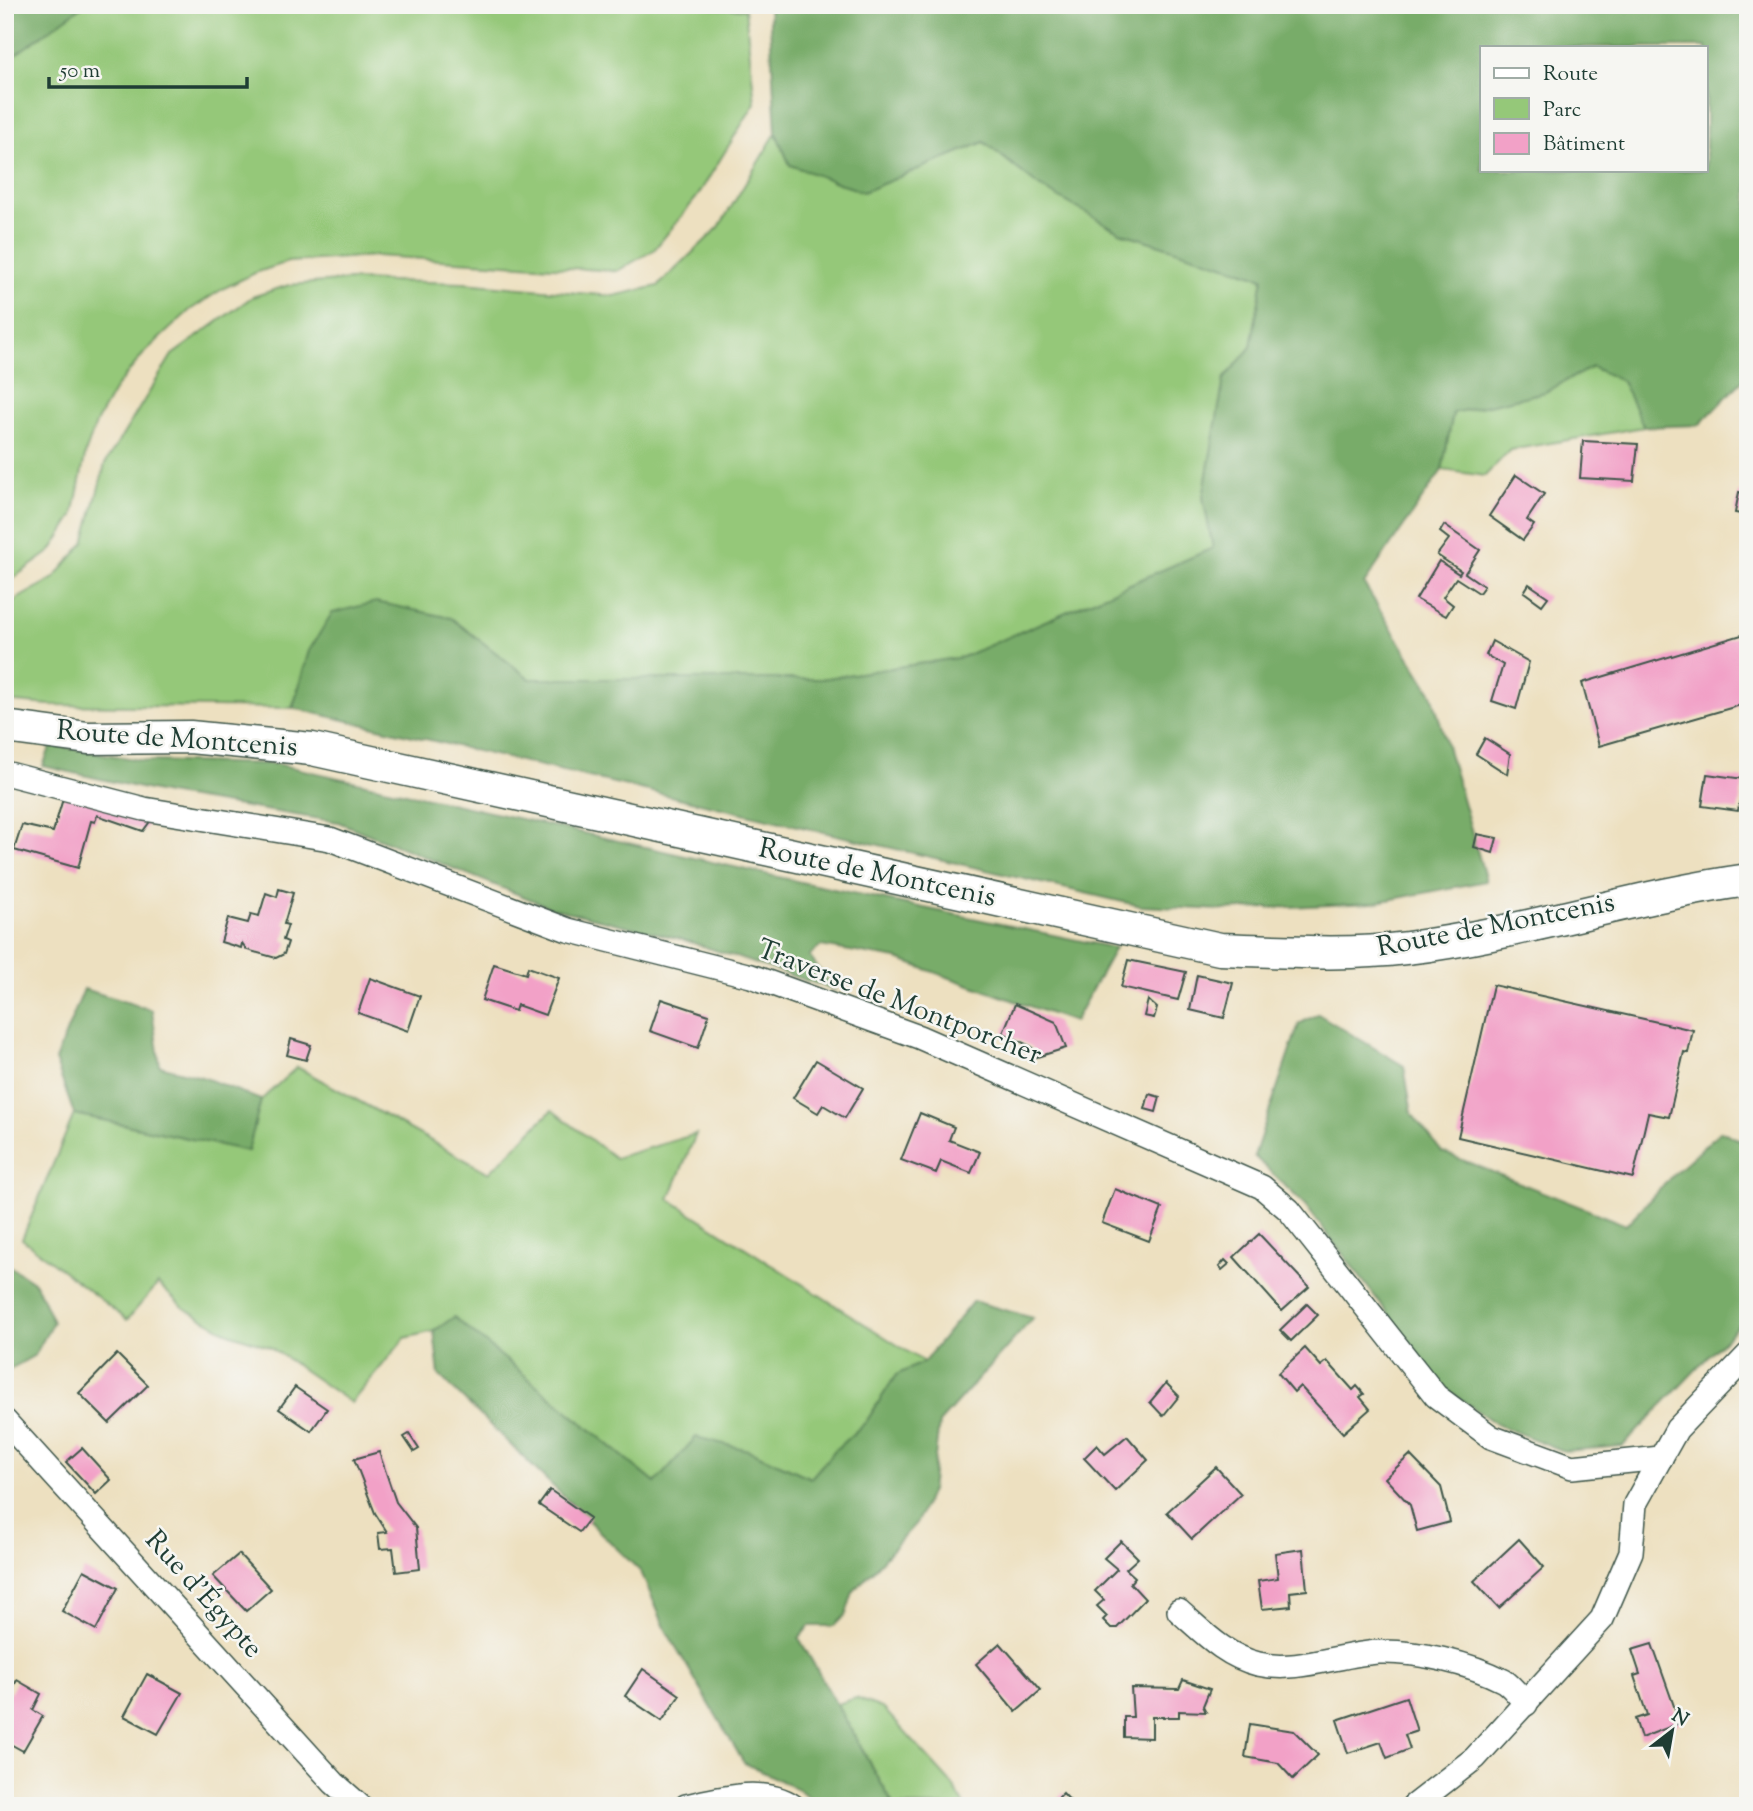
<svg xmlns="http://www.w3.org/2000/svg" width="1753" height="1811" font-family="'Sorts Mill Goudy',serif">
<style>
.green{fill:#95c879;stroke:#5a8256;stroke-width:2}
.forest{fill:#78ac69;stroke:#4c744e;stroke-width:2;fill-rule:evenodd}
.building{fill:#f2a1c7}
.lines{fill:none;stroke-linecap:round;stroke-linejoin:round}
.minor-casing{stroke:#3e5549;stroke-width:26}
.secondary-casing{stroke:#3e5549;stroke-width:35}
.minor{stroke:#fff;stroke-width:23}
.secondary{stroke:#fff;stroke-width:32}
.labels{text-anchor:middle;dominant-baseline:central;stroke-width:5;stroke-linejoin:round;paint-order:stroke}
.street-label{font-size:28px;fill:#1f3d34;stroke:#f6f6f2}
</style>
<rect width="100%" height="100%" fill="#f6f6f2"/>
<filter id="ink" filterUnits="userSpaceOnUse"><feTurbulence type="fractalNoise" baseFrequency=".0143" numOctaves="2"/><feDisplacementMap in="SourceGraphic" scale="14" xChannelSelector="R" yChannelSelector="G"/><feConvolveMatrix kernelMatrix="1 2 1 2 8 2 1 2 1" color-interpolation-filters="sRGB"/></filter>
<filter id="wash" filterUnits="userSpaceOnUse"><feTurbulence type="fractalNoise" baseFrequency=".00686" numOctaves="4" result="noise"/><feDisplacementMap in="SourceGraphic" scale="28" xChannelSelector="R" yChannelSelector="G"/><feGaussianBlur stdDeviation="1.57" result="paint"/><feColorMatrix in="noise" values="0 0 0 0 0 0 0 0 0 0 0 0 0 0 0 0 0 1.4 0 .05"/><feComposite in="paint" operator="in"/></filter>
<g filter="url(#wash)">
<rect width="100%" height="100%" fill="#ede0c0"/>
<g class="green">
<polygon points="84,5 709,5 712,8 745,9 755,103 697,197 654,250 617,271 376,256 288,262 255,273 224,288 190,310 146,351 116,387 97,421 86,451 73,516 51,551 5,584 5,62 74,10"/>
<polygon points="776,133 790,165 863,192 984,142 1039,186 1120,232 1263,278 1251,347 1224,380 1203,497 1213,548 963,657 821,679 530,679 451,618 309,651 292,708 49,705 5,701 5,610 17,599 54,578 84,543 105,464 172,355 252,297 289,285 350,280 464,283 613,296 658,286 719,227"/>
<polygon points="1592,367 1622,381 1644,427 1510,450 1485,476 1442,470 1453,413 1545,392"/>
<polygon points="297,1067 489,1173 552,1110 615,1158 696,1134 669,1199 924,1362 896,1375 866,1422 835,1450 811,1478 748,1450 655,1483 454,1318 434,1331 405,1338 351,1403 270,1347 229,1333 184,1308 158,1284 127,1320 22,1239 74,1114 248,1151 261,1100"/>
<polygon points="856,1698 884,1709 953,1785 965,1806 894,1806 837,1704"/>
</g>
<g class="forest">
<polygon points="5,5 84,5 5,62"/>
<path d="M769,5H1748V375L1699,425L1644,427L1622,381L1592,367L1545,392L1453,413L1442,470L1364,584L1432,694L1486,881L1372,903L1222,910L1140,906L293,708L309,651L332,613L376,602L451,618L530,679H821L963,657L1213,548L1203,497L1224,379L1251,347L1263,278L1120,232L1039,186L984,142L863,192L790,165L776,133ZM1482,47H1706V170H1482Z"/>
<polygon points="51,745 146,761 277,764 805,883 1115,948 1074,1022 897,959 821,946 809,956 835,990 681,939 552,908 338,822 167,794 43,766"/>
<polygon points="84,989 152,1010 160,1066 205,1078 261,1100 248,1151 74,1114 55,1060"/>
<polygon points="1318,1014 1404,1066 1412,1114 1442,1152 1626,1225 1676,1172 1721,1131 1748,1144 1748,1315 1623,1446 1564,1451 1498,1425 1445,1388 1305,1205 1254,1156 1299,1024"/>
<polygon points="5,1263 36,1284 53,1322 35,1355 5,1372"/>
<polygon points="973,1301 1033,1318 939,1423 931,1491 917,1522 853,1592 846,1614 834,1626 809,1626 799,1638 894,1806 820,1806 798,1789 744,1763 666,1630 641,1572 439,1375 434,1331 454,1317 655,1483 696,1437 748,1450 811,1478 835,1450 866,1422 896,1375 924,1362"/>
</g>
<g id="blocks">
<g class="building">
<polygon points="1583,441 1638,444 1634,481 1580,478"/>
<polygon points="1516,475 1544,494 1527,520 1534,525 1523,540 1489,516"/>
<polygon points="1739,492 1748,494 1747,515 1735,513"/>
<polygon points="1444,525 1480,550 1465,573 1484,586 1479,593 1456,578 1443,597 1453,605 1446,616 1416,599 1439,561 1459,574 1461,571 1437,555 1449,539 1440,532"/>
<polygon points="1529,584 1548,597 1542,605 1524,592"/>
<polygon points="1748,633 1748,703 1599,746 1582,683"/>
<polygon points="1492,641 1529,662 1516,709 1492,701 1503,665 1486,655"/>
<polygon points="1485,738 1510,754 1507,774 1476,754"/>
<polygon points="1707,774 1744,779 1738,811 1702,806"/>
<polygon points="65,792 154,816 143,831 97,815 95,822 91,821 78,868 14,850 22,825 53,832"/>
<polygon points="1477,834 1497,838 1493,853 1474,847"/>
<polygon points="279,889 293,893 284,924 288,925 283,940 288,942 284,954 276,958 247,950 242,943 241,948 221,942 228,918 248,923 251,914 259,916 266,893 277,897"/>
<polygon points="1128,960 1186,972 1178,1000 1121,987"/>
<polygon points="494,964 526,974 528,967 559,978 545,1015 517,1005 515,1011 482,1000"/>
<polygon points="1197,975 1233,983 1224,1018 1190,1010"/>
<polygon points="370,978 420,996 408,1031 358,1013"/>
<polygon points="1493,985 1693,1030 1688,1053 1684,1052 1669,1117 1648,1113 1633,1178 1458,1137"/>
<polygon points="661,999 709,1015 698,1048 650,1031"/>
<polygon points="1148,1000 1157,1008 1154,1018 1144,1016"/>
<polygon points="1015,1004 1056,1022 1066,1048 1037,1057 1032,1047 1003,1033"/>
<polygon points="291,1039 311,1045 306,1060 287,1055"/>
<polygon points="816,1060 863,1088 845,1118 823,1105 818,1113 793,1098"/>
<polygon points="1149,1094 1160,1097 1156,1112 1145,1109"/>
<polygon points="920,1113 954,1127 949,1140 980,1152 971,1173 941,1161 936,1173 901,1160"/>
<polygon points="1115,1189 1162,1208 1149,1241 1102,1223"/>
<polygon points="1259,1234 1309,1287 1282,1311 1234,1257"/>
<polygon points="1225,1260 1229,1264 1222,1270 1219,1267"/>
<polygon points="1307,1304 1318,1315 1291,1341 1280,1330"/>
<polygon points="1305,1348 1321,1366 1327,1361 1353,1390 1357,1386 1364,1394 1360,1397 1370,1409 1343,1433 1300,1386 1294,1392 1278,1373"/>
<polygon points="117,1354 148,1385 109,1423 79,1393"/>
<polygon points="1166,1383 1179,1396 1163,1416 1150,1402"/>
<polygon points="295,1387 327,1409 311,1431 279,1409"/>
<polygon points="409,1434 419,1449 414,1452 404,1437"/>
<polygon points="1127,1436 1148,1460 1115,1491 1084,1458 1097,1445 1105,1454"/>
<polygon points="82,1448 111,1480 96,1494 66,1462"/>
<polygon points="379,1452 396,1502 416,1528 420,1569 396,1572 393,1548 380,1549 378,1533 387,1532 375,1513 354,1459"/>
<polygon points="1410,1455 1441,1487 1450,1522 1417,1531 1410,1505 1385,1478"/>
<polygon points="1216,1467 1241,1494 1192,1539 1167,1512"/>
<polygon points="550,1490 590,1518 579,1532 539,1505"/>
<polygon points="1519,1539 1544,1567 1499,1608 1474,1581"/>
<polygon points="1121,1541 1138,1558 1126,1569 1135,1577 1130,1583 1145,1599 1117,1628 1111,1628 1103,1620 1107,1616 1097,1606 1104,1600 1095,1591 1117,1569 1104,1558"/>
<polygon points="1303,1549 1307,1590 1290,1592 1291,1606 1262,1609 1258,1581 1278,1578 1275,1553"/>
<polygon points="239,1554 271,1589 246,1611 213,1576"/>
<polygon points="84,1570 118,1588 96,1630 62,1611"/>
<polygon points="1000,1643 1041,1690 1016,1712 976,1664"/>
<polygon points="1652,1644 1680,1723 1641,1738 1635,1719 1647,1715 1634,1676 1640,1674 1632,1650"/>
<polygon points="643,1669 680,1695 662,1721 625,1696"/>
<polygon points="147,1674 182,1693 158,1734 124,1716"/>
<polygon points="17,1680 41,1694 33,1710 43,1716 23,1751 5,1741 5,1703"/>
<polygon points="1183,1680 1210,1689 1203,1706 1206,1712 1179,1711 1179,1717 1152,1717 1152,1738 1124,1737 1124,1717 1133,1717 1131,1688 1179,1689"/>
<polygon points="1406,1697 1417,1731 1405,1735 1410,1749 1387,1758 1381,1742 1348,1753 1337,1720"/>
<polygon points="1250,1724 1294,1731 1318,1755 1293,1779 1278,1763 1245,1757"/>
<polygon points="1063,1793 1075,1806 1050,1806"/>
</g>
</g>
</g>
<g filter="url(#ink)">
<use href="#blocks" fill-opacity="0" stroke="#3e5549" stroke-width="2"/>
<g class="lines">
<g class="minor-casing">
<g id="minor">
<polyline points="5,773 144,809 330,839 568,930 751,976 919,1037 1262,1187 1289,1210 1436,1396 1491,1437 1572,1467 1661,1458"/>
<polyline points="5,1421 334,1783 360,1806"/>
<path d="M1179,1611C1203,1632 1225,1656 1258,1664C1298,1673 1339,1654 1379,1652C1418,1651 1469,1663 1504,1681C1512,1686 1519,1696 1526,1704"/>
<path d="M686,1806C718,1799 763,1786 793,1806"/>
<polyline points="1413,1806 1475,1758 1602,1619 1631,1552 1635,1504 1677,1429 1748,1355"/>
</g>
</g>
<g class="secondary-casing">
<path id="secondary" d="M5,727L88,738L190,737L312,749L1220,949C1282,951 1345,956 1407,948C1522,934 1633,896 1748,880"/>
</g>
<use href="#minor" class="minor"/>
<use href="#secondary" class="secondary"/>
</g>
</g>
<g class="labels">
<g class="street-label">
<text transform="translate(177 740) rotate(4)">Route de Montcenis</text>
<text transform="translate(877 874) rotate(12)">Route de Montcenis</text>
<text transform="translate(1496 926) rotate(-11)">Route de Montcenis</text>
<text transform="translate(899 1003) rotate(21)">Traverse de Montporcher</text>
<text transform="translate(203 1595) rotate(48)">Rue d'Égypte</text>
</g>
</g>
<rect width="1753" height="1811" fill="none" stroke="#f6f6f2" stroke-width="28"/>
<rect x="1480" y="46" width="228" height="126" fill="#f6f6f2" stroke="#a0aca6" stroke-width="2"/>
<rect x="1494" y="68" width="35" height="10" fill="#ffffff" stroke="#a0aca6" stroke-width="2"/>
<text x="1543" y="80" font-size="21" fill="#1f3d34">Route</text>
<rect x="1494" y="98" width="35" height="21" fill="#95c879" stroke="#a0aca6" stroke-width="2"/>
<text x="1543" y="116" font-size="21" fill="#1f3d34">Parc</text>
<rect x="1494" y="133" width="35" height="21" fill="#f2a1c7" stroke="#a0aca6" stroke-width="2"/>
<text x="1543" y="150" font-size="21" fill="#1f3d34">Bâtiment</text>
<g transform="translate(1672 1731) rotate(31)" stroke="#f6f6f2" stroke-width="5" paint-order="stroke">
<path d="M0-5L12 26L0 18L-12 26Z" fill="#1f3d34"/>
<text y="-10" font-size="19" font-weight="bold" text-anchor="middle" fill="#1f3d34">N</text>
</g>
<path d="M49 77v10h198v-10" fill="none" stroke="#1f3d34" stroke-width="3.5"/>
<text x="60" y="77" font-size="21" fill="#1f3d34" stroke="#f6f6f2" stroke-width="5" paint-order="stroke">50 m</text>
</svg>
